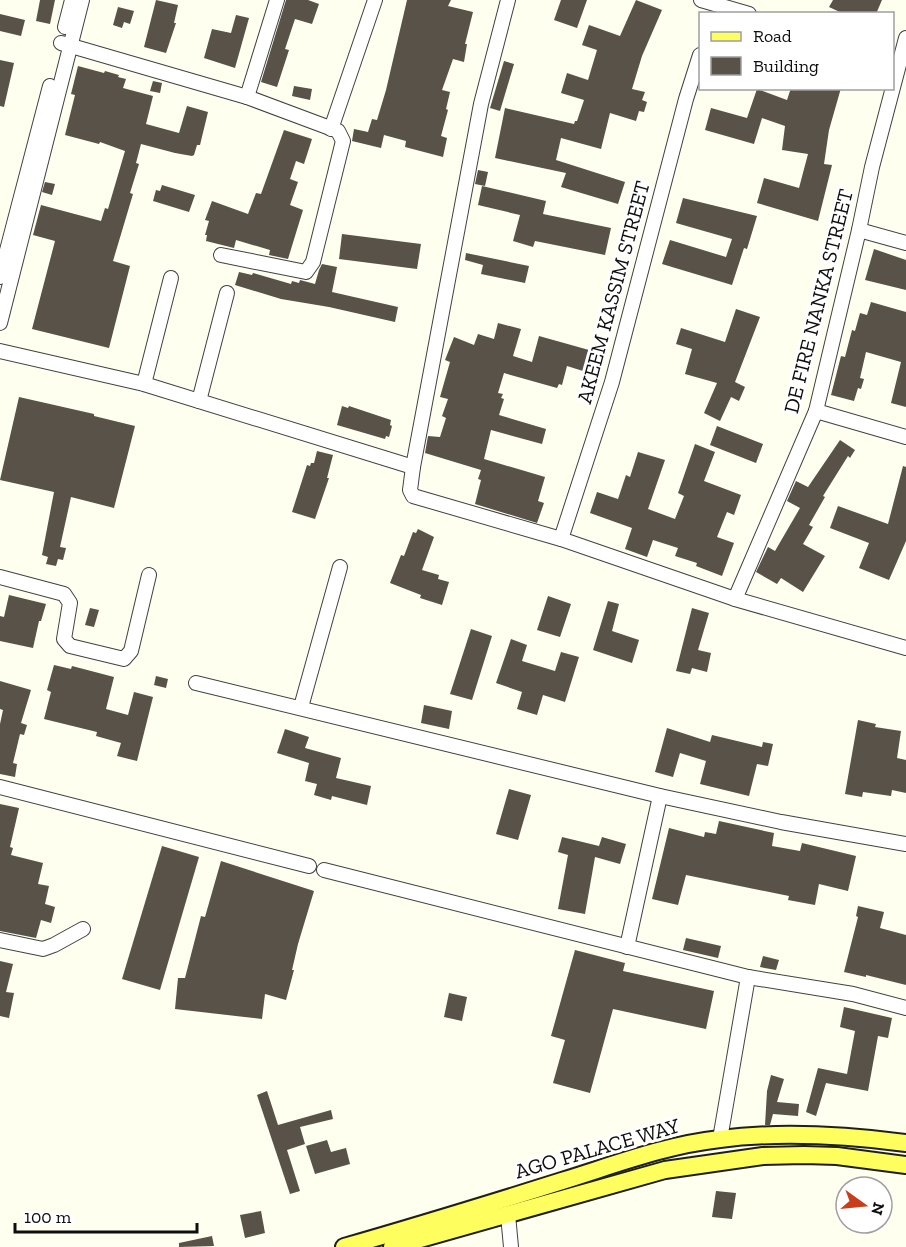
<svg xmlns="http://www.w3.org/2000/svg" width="906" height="1247" font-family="'Zilla Slab',serif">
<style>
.building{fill:#585249}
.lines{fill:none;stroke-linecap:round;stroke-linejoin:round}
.minor-casing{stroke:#414141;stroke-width:16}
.major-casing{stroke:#1f1f1f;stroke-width:20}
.minor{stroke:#fff;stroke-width:14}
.major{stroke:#feff5f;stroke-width:16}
.labels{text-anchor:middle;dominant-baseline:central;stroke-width:6;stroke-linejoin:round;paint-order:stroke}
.street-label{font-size:21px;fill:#0e0e0e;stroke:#fff}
</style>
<rect width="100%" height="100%" fill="#feffef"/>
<g class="building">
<polygon points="40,0 55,0 50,24 36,21"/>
<polygon points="156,0 178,5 174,23 176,23 166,53 144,47"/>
<polygon points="286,0 308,0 319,4 312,24 295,19 285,49 289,50 277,87 261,82"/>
<polygon points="407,0 451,0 448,6 473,12 465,44 467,44 464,62 453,59 442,90 450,92 446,109 448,110 441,136 447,138 443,157 405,147 406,141 384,135 381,148 352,141 354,129 368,132 372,119 377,120 386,90"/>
<polygon points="561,0 587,0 577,28 554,20"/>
<polygon points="636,0 662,10 642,56 632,89 645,92 642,100 647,102 644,112 639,111 636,121 610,113 601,149 561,138 556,160 625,182 618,204 561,187 566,173 495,158 505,108 574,124 575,121 577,121 584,100 561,93 567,73 588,80 597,50 582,45 589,25 620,36"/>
<polygon points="833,0 882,0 876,14 844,14 829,7"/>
<polygon points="118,7 134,11 130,24 124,22 122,28 113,25"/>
<polygon points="0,14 25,20 21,36 0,31"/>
<polygon points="236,15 249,18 235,68 204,58 212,29 231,33"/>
<polygon points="0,60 14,63 4,107 0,106"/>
<polygon points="504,61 514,64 500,111 490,108"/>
<polygon points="78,66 104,73 105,71 119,75 118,77 126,79 123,88 153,96 146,124 179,133 187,106 208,112 200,145 197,145 194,155 192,156 175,153 141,144 136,163 139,164 130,193 133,194 113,261 130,266 109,348 32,329 55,241 33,235 41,205 101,221 105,208 108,209 125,151 100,142 99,144 65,135 75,95 71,94"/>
<polygon points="153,81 162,83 160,93 150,91"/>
<polygon points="294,86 312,89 310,100 292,96"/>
<polygon points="791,88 841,88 829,130 824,164 832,165 818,221 757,203 764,178 799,188 808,154 782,150 785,126 762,118 754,144 705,130 711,108 747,118 757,89 787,100"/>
<polygon points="284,130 312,139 304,164 296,161 290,179 298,182 290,205 303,210 288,259 269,255 270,250 236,240 234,248 206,241 207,235 205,235 209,221 205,220 212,201 248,214 256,193 261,194"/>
<polygon points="478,170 488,172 485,186 475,184"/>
<polygon points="45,182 55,184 52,195 42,192"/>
<polygon points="162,185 195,195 189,212 153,201 156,190 160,191"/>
<polygon points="482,186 546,201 543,214 611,228 605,255 535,241 533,247 513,241 520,215 478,205"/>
<polygon points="683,198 757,216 747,249 744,248 732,285 662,264 670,240 726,257 732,239 676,223"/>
<polygon points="342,234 421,244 417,269 339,259"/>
<polygon points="874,249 906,260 906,290 865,280"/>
<polygon points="466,253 529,266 525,283 481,274 483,265 465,260"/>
<polygon points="322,264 337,267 332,292 398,307 395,322 329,307 281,299 235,285 239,272 252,275 253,273 291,284 292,281 299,283 300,280 315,284 319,270"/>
<polygon points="871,302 906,312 906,407 891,403 901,362 866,352 860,378 864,379 861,389 858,388 854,401 831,395 841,356 845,357 852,330 855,331 860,313 867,315"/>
<polygon points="736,309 760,317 735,382 745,387 739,401 731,397 720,421 704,413 717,383 685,374 692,349 676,344 681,328 725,342"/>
<polygon points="498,323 521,329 513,356 532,362 539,336 589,350 583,371 567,366 562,385 559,384 557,388 504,373 498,393 503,394 501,398 504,399 499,415 546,429 542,444 491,430 484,459 545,477 538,501 544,503 537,523 475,504 481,480 478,479 481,470 425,453 428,436 440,437 446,418 442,416 448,399 440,397 450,362 445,360 454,337 474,345 478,334 494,339"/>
<polygon points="19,397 94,414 94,416 135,426 114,508 71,497 60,547 66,548 63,560 58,559 56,566 46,564 48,557 42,555 54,492 0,480"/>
<polygon points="342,406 348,408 349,406 391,420 390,425 392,426 389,437 386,436 385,439 337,425"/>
<polygon points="717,426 763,444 756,463 710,445"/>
<polygon points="840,440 855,450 850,458 848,456 823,496 825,497 809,525 813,527 803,544 825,556 803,592 781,578 777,584 756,572 768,547 775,551 800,508 787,501 796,481 808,487"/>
<polygon points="695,444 715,452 704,481 741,495 734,515 727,512 717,537 734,543 722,576 696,566 697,563 675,556 678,548 653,540 647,557 625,549 632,528 590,513 597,492 618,499 626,475 630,477 638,452 665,460 648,509 675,519 684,496 678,493"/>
<polygon points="317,451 333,455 327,478 329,478 315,519 292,512 307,465 310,466 311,463 314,463"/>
<polygon points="903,466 906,467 906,541 889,580 859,568 869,543 830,528 838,506 888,524"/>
<polygon points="418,529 434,537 422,570 439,575 438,579 449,582 442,605 420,598 421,595 390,583 401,555 404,556 413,532 416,533"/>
<polygon points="9,595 46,604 41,621 39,621 33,648 0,641 0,616 4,617"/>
<polygon points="548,596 571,604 560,637 537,630"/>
<polygon points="608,601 619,604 612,631 639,640 632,663 593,650"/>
<polygon points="90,608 99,610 94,627 85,625"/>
<polygon points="692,608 709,613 698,650 711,653 707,672 692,668 690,674 676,671"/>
<polygon points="471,629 492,636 472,700 450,694"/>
<polygon points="511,639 527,645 522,661 555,671 561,652 579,657 565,702 543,695 537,715 517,709 522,692 496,683"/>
<polygon points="54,665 71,669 72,666 114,677 106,709 128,715 134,692 153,697 137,761 117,756 121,743 96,736 97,732 44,719 51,692 47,690"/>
<polygon points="156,676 168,679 166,688 154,685"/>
<polygon points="0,681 31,690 21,723 27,725 24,735 20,734 13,763 17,764 15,777 0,774 0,724 3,710 0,709"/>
<polygon points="424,705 452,711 449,729 421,723"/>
<polygon points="858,720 876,724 875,727 901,731 897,758 906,760 906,793 892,790 891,796 863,792 862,797 845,794"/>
<polygon points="667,728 710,742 712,735 762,747 763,742 773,744 768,766 757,764 749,796 700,784 706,761 680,753 673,777 655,772"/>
<polygon points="285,729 309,737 305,748 341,758 336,778 371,786 367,805 332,796 331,800 314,795 317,784 305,781 309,763 277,753"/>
<polygon points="509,789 531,795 518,840 496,834"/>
<polygon points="0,804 19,808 10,847 13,848 11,855 43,863 38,884 49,886 45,904 55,907 51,923 41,920 36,938 0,931"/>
<polygon points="719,821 774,833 772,846 800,851 802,843 856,856 848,891 819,884 815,905 788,900 789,896 686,875 678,905 652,899 669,828 704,837 705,832 716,834"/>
<polygon points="562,837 599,846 602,837 626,844 620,864 595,857 585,914 558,909 568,855 558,852"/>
<polygon points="162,846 199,857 160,990 122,979"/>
<polygon points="221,861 314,891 298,944 292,970 294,970 286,1000 265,994 262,1019 175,1009 178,978 185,978 201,916 205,917"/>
<polygon points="858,906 884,912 880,928 906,935 906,985 866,975 866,977 844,972 858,917 856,916"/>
<polygon points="686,938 721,946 718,958 683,950"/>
<polygon points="575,950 625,963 623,971 714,991 706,1029 613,1009 590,1093 553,1083 565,1040 551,1036"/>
<polygon points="763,956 779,960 776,970 760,967"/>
<polygon points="0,961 13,964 6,992 14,993 9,1018 0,1016"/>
<polygon points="449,993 467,997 462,1021 444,1017"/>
<polygon points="844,1007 892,1018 888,1038 878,1036 868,1091 826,1083 816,1116 806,1112 818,1068 847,1074 855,1031 840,1027"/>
<polygon points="771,1075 784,1079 777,1102 799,1104 798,1116 773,1114 770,1125 765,1125 767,1091"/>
<polygon points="267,1091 278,1125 331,1110 333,1119 300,1127 305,1144 287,1150 300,1191 290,1194 257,1095"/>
<polygon points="327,1140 331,1152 346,1148 350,1164 315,1174 306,1146"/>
<polygon points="716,1191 736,1193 732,1219 712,1217"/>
<polygon points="261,1211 265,1233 245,1238 240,1215"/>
<polygon points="212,1236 214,1246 179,1247 179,1243"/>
</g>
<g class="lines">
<g class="minor-casing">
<g id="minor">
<polyline points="508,0 481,104 413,467 410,490 413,496 561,539 735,599 906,648"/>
<polyline points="701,0 749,14"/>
<polyline points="65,27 72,0"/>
<polyline points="61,43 247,97 338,131 343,141 313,262 306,272 221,255"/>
<polyline points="247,97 277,0"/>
<polyline points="331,129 375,0"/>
<polyline points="859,230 906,243"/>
<polyline points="0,277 50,86"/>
<polyline points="0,323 82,0"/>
<polyline points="0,351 144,384 413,467"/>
<polyline points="144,384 171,278"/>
<polyline points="199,401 227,293"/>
<polyline points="816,411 906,437"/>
<polyline points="561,539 612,382 686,99 700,55"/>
<polyline points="0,577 64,594 70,603 64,639 70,646 124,659 131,651 149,575"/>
<polyline points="735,599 816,411 859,230 872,167 906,38"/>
<polyline points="196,683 660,796 781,822 906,844"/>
<polyline points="301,707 340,567"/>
<polyline points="0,787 309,866"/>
<polyline points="324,870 748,977 853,994 906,1008"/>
<polyline points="0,940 43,949 54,945 83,929"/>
<polyline points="627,947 660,796"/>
<polyline points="720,1139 748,977"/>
<polyline points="508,1215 511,1247"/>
</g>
</g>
<g class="major-casing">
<g id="major">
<path d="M344,1247C417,1226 489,1204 562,1181C614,1165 665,1145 720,1139C782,1131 844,1135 906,1143"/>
<polyline points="392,1247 665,1170 763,1156 804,1155 837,1156 906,1165"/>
</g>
</g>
<use href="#minor" class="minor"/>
<use href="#major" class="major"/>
</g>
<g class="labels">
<g class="street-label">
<text transform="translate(613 292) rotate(-75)">AKEEM KASSIM STREET</text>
<text transform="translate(818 301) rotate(-76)">DE FIRE NANKA STREET</text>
<text transform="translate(597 1148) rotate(-16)">AGO PALACE WAY</text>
</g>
</g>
<rect x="699" y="12" width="195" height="78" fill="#ffffff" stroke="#9f9f9f" stroke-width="1.5"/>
<rect x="711" y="32" width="30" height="9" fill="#feff5f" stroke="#9f9f9f" stroke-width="1.5"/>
<text x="753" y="42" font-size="18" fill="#0e0e0e">Road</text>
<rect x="711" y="57" width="30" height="18" fill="#585249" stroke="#9f9f9f" stroke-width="1.5"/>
<text x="753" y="72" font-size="18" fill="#0e0e0e">Building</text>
<g transform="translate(864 1205) rotate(105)"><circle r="28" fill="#ffffff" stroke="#9f9f9f" stroke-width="1.5"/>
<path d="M0-4.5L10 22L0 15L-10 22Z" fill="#ca3d1a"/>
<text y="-9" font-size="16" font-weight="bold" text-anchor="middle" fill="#0e0e0e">N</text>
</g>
<path d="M15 1223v9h182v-9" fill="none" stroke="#0e0e0e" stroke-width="3"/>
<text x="24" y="1223" font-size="18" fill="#0e0e0e" stroke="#ffffff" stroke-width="4.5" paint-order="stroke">100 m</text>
</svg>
